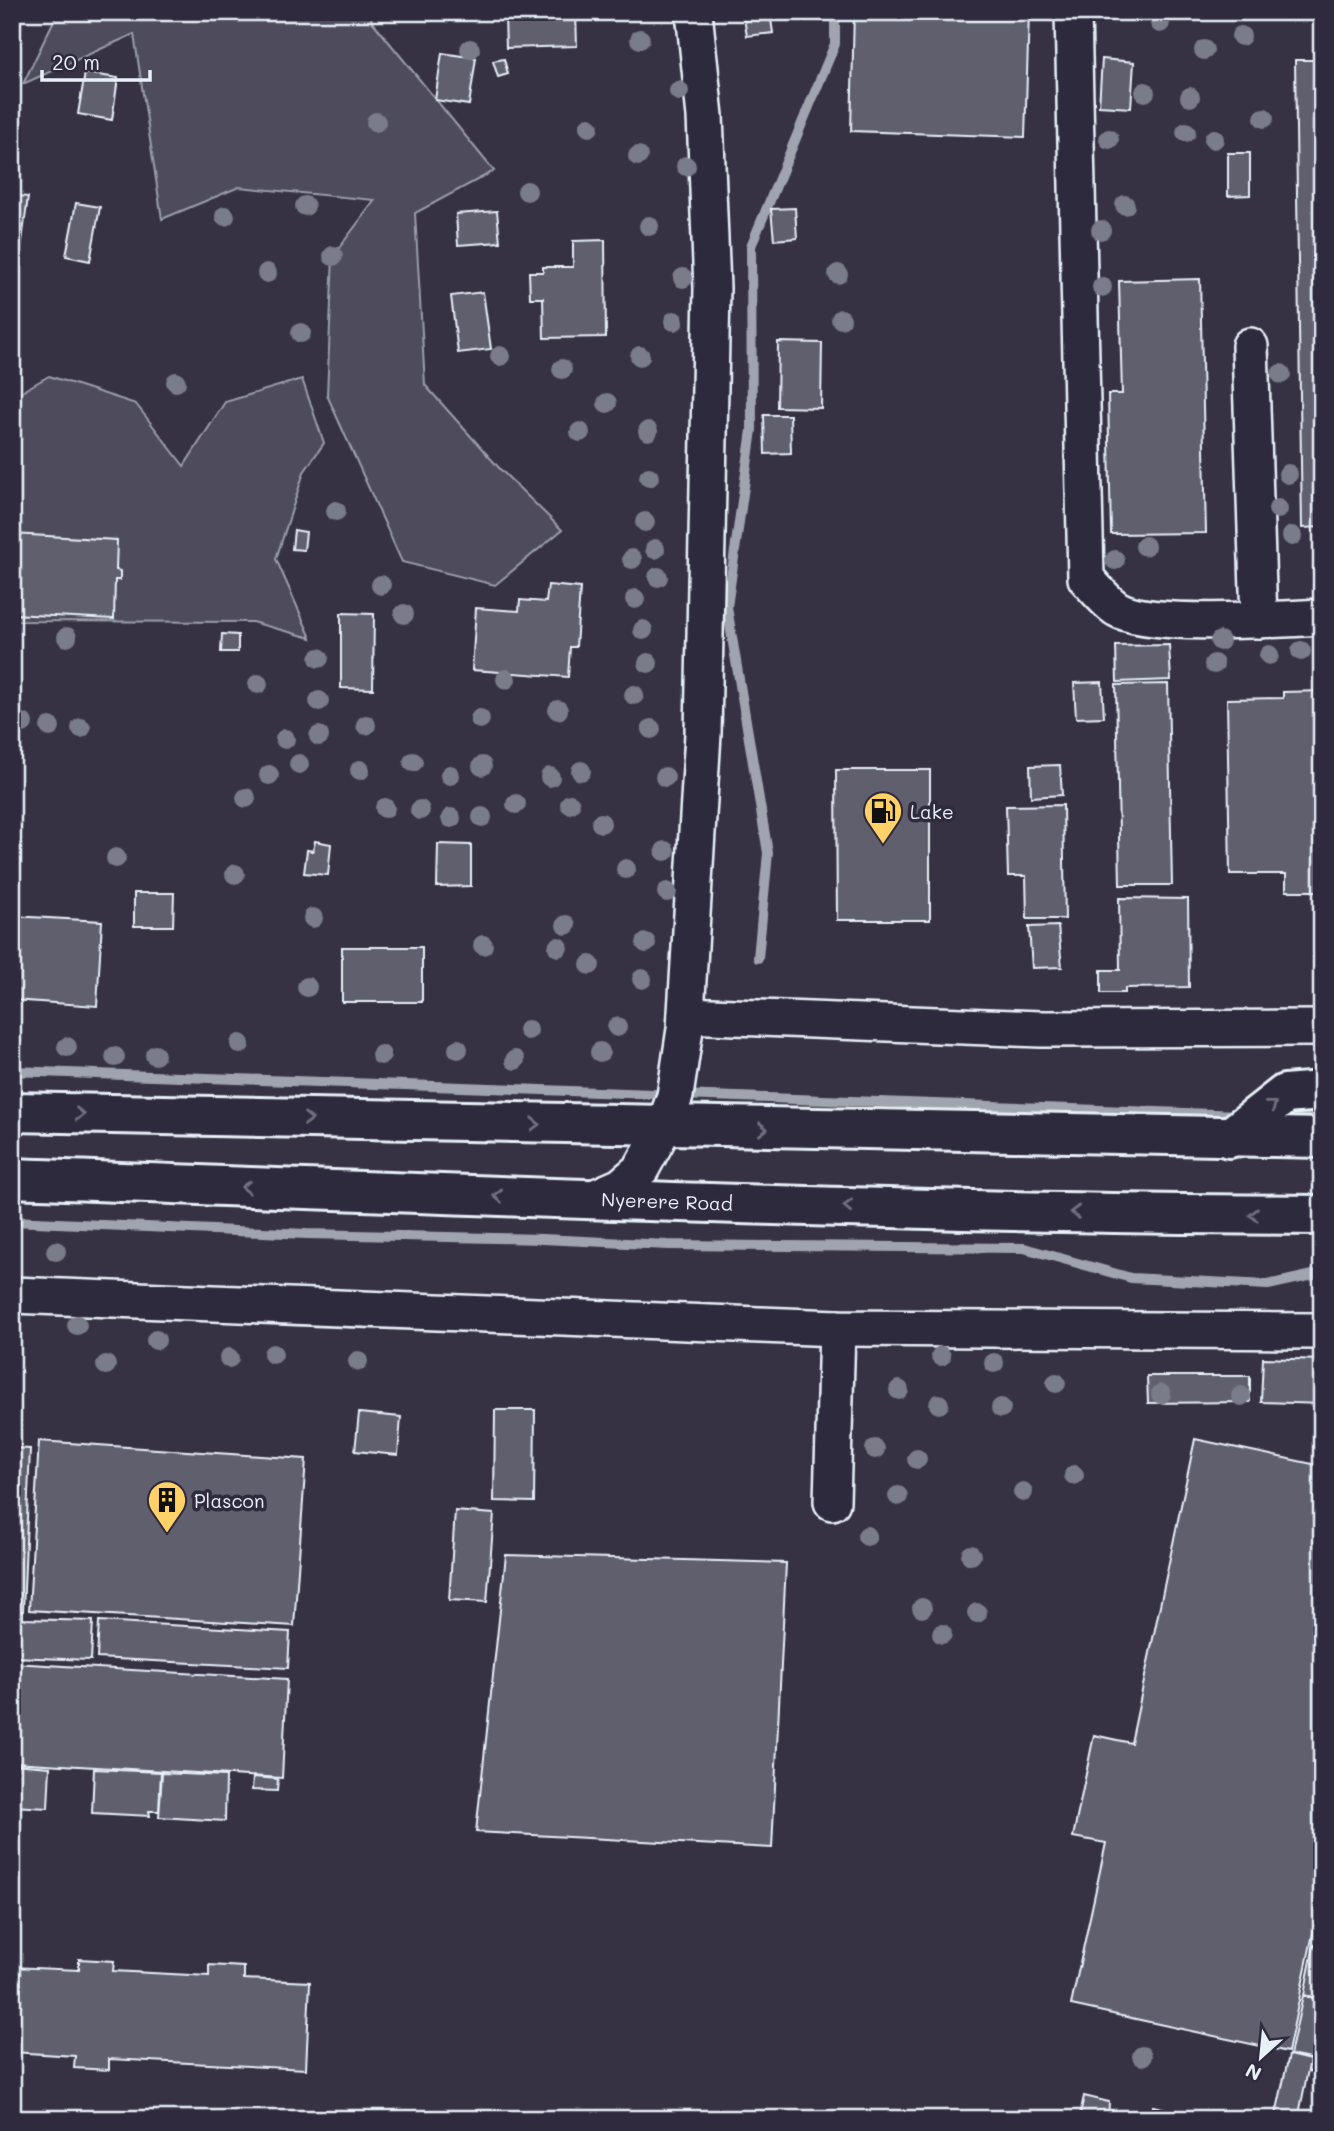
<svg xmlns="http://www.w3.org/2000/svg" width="1334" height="2131" font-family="Mali,sans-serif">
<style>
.green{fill:#4d4b5c;stroke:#9a9eaa;stroke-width:2}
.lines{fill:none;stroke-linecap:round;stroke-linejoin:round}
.stream{stroke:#a0a4af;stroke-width:10}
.building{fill:#605e6e;stroke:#e8f1f8;stroke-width:2}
.minor-casing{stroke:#e8f1f8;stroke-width:40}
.highway-casing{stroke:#e8f1f8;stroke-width:44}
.minor{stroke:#2f2a3d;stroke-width:35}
.highway{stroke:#2f2a3d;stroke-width:38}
.tree{fill:#7a7b89}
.oneway{stroke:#70707e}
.labels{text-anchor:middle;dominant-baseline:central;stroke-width:7;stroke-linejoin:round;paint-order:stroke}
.poi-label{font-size:19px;fill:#e8f1f8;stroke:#2f2a3d;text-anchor:start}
.street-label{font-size:19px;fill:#e8f1f8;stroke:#2f2a3d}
</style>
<rect width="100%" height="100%" fill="#363244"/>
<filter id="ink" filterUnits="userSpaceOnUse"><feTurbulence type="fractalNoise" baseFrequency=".0143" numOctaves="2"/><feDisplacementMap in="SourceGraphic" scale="14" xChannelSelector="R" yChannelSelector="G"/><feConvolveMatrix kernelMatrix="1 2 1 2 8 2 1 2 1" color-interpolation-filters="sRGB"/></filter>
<g filter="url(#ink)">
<g class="green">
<polygon points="58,12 373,12 371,20 494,171 415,213 425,385 500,469 562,530 495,585 402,562 327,395 333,256 375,200 239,187 162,219 134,34 23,84"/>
<polygon points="49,376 136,404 184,466 225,402 302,379 324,443 304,472 276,559 311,638 252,622 12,621 12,397"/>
</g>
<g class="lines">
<g class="stream">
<polyline points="758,958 768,853 727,607 752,430 751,246 835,44 835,12"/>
<polyline points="12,1071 1241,1115"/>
<polyline points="1274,1116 1322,1114"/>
<polyline points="12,1221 306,1234 543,1239 668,1245 1024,1248 1131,1278 1268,1285 1322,1273"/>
</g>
</g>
<g class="building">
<rect x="395" y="12" width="25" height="6"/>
<polygon points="480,12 576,12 577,46 506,48 505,17 480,17"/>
<polygon points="743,12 770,12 773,33 747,36"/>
<polygon points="854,12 1029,12 1025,137 851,131"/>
<polygon points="442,53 476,58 469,105 435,100"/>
<polygon points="504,59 508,74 498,77 493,61"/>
<polygon points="1102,59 1134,62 1131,108 1099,106"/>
<polygon points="1295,60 1322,60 1322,527 1302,528"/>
<polygon points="85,73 118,78 112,120 78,114"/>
<polygon points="1228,153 1250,153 1250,195 1228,196"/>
<polygon points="12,195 28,197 14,299 12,299"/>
<polygon points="76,203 100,207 90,261 66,256"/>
<polygon points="795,208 797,238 774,240 771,209"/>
<polygon points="497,211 500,242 458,245 456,214"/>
<polygon points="605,240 606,337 544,338 543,298 530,298 529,272 543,272 543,267 573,267 573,241"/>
<polygon points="1200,279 1206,533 1111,534 1108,394 1122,394 1119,281"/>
<polygon points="483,292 491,349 458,353 451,296"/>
<polygon points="778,342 822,343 821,408 777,407"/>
<polygon points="764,415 790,415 791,453 765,454"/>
<polygon points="294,530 306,532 304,550 292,549"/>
<polygon points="12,534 117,540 116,570 120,571 120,580 115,580 114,619 12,614"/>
<polygon points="548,585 580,588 576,647 570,647 568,677 472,670 476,608 519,611 520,600 546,602"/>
<polygon points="341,613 374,614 373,689 341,688"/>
<polygon points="222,634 238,635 238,652 221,652"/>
<polygon points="1169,645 1171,680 1117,682 1116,646"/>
<polygon points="1102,682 1104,717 1076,718 1074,683"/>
<polygon points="1168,684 1172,885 1120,885 1116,685"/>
<polygon points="1322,691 1322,891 1286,891 1286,874 1230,874 1227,699 1283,698 1283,692"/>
<polygon points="1060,765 1062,795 1031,797 1030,766"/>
<polygon points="836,770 930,770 930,920 837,920"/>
<polygon points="1063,805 1065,919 1027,919 1026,876 1008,876 1006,806"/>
<polygon points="315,841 331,844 328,875 304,873 307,850 313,851"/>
<polygon points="438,844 471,845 471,886 437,887"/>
<polygon points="134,893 174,893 173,926 134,926"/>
<polygon points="1119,898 1188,899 1189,987 1125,988 1125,993 1101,993 1101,970 1120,970"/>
<polygon points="12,916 102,921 97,1006 12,1000"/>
<polygon points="1058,926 1062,967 1032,968 1029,927"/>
<rect x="342" y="947" width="80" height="55"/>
<polygon points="1263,1358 1322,1360 1322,1404 1261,1402"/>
<polygon points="1147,1376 1250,1376 1250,1402 1148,1403"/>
<polygon points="495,1410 535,1410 534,1502 494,1501"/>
<polygon points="359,1413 401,1417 398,1455 355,1451"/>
<polygon points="1195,1439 1322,1466 1322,1891 1288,2052 1071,2005 1106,1843 1073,1837 1094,1735 1131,1743"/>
<polygon points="39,1441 306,1459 294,1626 29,1610"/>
<polygon points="12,1448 30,1449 23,1611 12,1611"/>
<polygon points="455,1511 494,1514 487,1602 449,1600"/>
<polygon points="506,1555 786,1563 772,1848 476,1832"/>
<polygon points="12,1612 23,1612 23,1619 93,1621 91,1660 12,1657"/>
<polygon points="99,1621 290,1632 288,1668 97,1658"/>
<polygon points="12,1663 287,1679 282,1778 12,1762"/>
<polygon points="12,1764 50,1767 48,1808 12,1806"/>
<polygon points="94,1769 161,1772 159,1811 149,1811 150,1816 92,1813"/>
<polygon points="162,1773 226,1776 225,1821 159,1817"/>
<polygon points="253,1777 278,1779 277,1791 252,1790"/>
<polygon points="1314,1945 1322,1946 1322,1999 1304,1995"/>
<polygon points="79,1959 114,1961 113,1971 209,1976 209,1965 244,1967 244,1979 310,1982 306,2069 109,2059 109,2070 74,2068 75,2056 12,2052 12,1967 79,1970"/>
<polygon points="1303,1996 1322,2000 1322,2074 1308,2071 1310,2059 1290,2055"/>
<polygon points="1289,2055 1310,2060 1298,2119 1275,2119"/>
<polygon points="1084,2096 1109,2102 1108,2119 1079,2119"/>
<polygon points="1153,2106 1211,2119 1136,2119 1139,2109 1152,2112"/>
</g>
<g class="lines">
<g class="minor-casing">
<g id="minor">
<path d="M1073,12L1086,578C1095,588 1106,602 1117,609C1149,628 1280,619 1322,617"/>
<polyline points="1250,346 1259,620"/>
<polyline points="686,1015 1041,1029 1322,1028"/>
<polyline points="591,1199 621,1186 641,1169 664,1127 675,1096 685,1029 703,734 712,288 705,116 694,12"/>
<polyline points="12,1295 837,1328 1322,1331"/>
<polyline points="832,1502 837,1328"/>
</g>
</g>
<g class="highway-casing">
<g id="highway">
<polyline points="12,1112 1322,1138"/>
<polyline points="1229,1138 1285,1094 1322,1091"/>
<path d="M12,1178C449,1194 885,1213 1322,1215"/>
</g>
</g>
<use href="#minor" class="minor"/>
<use href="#highway" class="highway"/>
</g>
<g class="tree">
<circle cx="1160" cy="23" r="10"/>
<circle cx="1241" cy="36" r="10"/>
<circle cx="640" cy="39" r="10"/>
<circle cx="470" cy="49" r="10"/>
<circle cx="1204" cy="50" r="10"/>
<circle cx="679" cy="91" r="10"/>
<circle cx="1145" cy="92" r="10"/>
<circle cx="1190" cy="97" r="10"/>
<circle cx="1264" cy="118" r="10"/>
<circle cx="376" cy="122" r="10"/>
<circle cx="589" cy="127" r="10"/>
<circle cx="1186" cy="132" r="10"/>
<circle cx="1109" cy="139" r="10"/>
<circle cx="1214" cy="139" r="10"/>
<circle cx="638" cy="156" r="10"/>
<circle cx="686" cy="166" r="10"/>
<circle cx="527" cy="191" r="10"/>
<circle cx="1125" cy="205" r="10"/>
<circle cx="305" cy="206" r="10"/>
<circle cx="225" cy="216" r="10"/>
<circle cx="649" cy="226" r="10"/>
<circle cx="1101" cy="230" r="10"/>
<circle cx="333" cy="256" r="10"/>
<circle cx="267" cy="273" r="10"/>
<circle cx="838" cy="274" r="10"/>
<circle cx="683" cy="278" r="10"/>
<circle cx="1102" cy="287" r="10"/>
<circle cx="841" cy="319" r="10"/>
<circle cx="674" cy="321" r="10"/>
<circle cx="301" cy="333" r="10"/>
<circle cx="500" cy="356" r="10"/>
<circle cx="640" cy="356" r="10"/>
<circle cx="562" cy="369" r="10"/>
<circle cx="1281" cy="374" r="10"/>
<circle cx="176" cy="382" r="10"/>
<circle cx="607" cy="403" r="10"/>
<circle cx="648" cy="431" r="10"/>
<circle cx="580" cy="432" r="10"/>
<circle cx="1288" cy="474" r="10"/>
<circle cx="649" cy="477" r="10"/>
<circle cx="1278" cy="509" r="10"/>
<circle cx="336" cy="511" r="10"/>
<circle cx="645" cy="522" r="10"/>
<circle cx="1292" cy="536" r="10"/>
<circle cx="1145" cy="546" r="10"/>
<circle cx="655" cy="549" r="10"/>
<circle cx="632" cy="559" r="10"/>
<circle cx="1115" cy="560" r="10"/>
<circle cx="658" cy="577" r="10"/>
<circle cx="381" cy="585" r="10"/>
<circle cx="635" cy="599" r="10"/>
<circle cx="404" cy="614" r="10"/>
<circle cx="643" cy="630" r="10"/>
<circle cx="67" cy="637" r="10"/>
<circle cx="1220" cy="641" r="10"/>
<circle cx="1301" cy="651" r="10"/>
<circle cx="1269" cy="655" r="10"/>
<circle cx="319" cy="658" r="10"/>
<circle cx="648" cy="663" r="10"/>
<circle cx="1214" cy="664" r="10"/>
<circle cx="506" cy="679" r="10"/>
<circle cx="258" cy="684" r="10"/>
<circle cx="634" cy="695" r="10"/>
<circle cx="319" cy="701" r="10"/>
<circle cx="558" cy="710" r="10"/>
<circle cx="480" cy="719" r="10"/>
<circle cx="23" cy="723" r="10"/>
<circle cx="366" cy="725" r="10"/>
<circle cx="50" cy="727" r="10"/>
<circle cx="81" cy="728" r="10"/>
<circle cx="651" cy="729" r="10"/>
<circle cx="319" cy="736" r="10"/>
<circle cx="285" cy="739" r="10"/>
<circle cx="413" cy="762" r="10"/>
<circle cx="299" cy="764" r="10"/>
<circle cx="482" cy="766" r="10"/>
<circle cx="360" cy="770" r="10"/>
<circle cx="581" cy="771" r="10"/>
<circle cx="269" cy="775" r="10"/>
<circle cx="450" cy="775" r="10"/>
<circle cx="550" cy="777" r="10"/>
<circle cx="665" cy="777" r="10"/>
<circle cx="246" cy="798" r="10"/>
<circle cx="516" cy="804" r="10"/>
<circle cx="570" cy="804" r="10"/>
<circle cx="385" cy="808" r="10"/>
<circle cx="420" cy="810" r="10"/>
<circle cx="482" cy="817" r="10"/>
<circle cx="451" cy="818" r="10"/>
<circle cx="601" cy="823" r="10"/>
<circle cx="665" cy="851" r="10"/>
<circle cx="116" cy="858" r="10"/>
<circle cx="626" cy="869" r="10"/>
<circle cx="235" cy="874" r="10"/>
<circle cx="667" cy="892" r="10"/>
<circle cx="313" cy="918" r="10"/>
<circle cx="566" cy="925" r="10"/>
<circle cx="646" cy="943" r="10"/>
<circle cx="483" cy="945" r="10"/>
<circle cx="558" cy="947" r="10"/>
<circle cx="590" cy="965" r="10"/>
<circle cx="642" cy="979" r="10"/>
<circle cx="307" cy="987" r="10"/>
<circle cx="617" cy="1027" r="10"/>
<circle cx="528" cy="1030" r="10"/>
<circle cx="240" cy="1044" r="10"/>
<circle cx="67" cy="1047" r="10"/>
<circle cx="458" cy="1049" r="10"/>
<circle cx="600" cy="1052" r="10"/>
<circle cx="155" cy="1055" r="10"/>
<circle cx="381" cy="1055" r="10"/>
<circle cx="115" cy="1057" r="10"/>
<circle cx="515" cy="1060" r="10"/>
<circle cx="56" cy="1251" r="10"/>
<circle cx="77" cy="1325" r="10"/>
<circle cx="156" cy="1340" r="10"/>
<circle cx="273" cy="1354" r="10"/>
<circle cx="941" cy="1356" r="10"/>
<circle cx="229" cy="1358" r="10"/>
<circle cx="358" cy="1361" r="10"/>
<circle cx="994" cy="1363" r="10"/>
<circle cx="106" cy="1365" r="10"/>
<circle cx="1056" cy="1383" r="10"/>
<circle cx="899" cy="1390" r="10"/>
<circle cx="1161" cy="1394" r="10"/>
<circle cx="1241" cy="1396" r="10"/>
<circle cx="939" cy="1404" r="10"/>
<circle cx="1001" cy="1408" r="10"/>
<circle cx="875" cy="1449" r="10"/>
<circle cx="917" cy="1459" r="10"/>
<circle cx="1074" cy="1475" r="10"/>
<circle cx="1023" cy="1492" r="10"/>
<circle cx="898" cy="1496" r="10"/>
<circle cx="867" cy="1536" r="10"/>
<circle cx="971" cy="1555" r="10"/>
<circle cx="922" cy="1608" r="10"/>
<circle cx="977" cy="1613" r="10"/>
<circle cx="942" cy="1634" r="10"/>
<circle cx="1142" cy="2056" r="10"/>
</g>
<defs><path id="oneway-chevron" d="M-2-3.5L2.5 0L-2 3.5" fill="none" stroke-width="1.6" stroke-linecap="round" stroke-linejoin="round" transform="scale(1.75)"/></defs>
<g class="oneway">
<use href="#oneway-chevron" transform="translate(1272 1105) rotate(-38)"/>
<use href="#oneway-chevron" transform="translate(80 1114) rotate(1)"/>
<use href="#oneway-chevron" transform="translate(308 1119) rotate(1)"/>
<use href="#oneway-chevron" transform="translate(535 1124) rotate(1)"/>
<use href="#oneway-chevron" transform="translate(763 1129) rotate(1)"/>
<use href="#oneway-chevron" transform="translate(246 1187) rotate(-178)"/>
<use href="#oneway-chevron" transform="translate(498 1196) rotate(-178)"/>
<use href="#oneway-chevron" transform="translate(848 1206) rotate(-178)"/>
<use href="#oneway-chevron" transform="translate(1075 1212) rotate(-178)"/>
<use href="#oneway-chevron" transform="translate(1254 1215) rotate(-180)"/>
</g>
</g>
<defs>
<g id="fuel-pin" transform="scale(2.0125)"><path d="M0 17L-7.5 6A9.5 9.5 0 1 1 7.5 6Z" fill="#ffd166" stroke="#2f2a3d"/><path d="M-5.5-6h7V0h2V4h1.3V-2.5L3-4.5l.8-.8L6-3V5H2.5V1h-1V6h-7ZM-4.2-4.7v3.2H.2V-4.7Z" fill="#111"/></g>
<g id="building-pin" transform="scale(2.0125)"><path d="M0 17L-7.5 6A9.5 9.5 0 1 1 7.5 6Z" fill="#ffd166" stroke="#2f2a3d"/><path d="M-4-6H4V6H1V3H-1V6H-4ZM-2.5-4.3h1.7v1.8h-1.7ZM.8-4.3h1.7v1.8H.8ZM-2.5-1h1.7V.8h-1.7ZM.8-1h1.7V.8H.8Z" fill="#111"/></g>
</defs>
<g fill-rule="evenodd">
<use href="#fuel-pin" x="883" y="811"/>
<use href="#building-pin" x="167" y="1500"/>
</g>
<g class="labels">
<g class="poi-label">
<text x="910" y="811">Lake</text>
<text x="194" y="1500">Plascon</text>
</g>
<g class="street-label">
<text transform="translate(667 1201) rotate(2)">Nyerere Road</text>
</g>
</g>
<rect width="1334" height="2131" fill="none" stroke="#2f2a3d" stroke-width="42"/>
<rect x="21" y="21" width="1292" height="2089" fill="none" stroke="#e8f1f8" stroke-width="2.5" filter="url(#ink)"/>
<g transform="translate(1261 2057) rotate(207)" stroke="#2f2a3d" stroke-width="5" paint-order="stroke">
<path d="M0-5L12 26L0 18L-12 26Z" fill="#e8f1f8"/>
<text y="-10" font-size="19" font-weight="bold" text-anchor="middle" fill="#e8f1f8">N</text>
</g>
<path d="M42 70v10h108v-10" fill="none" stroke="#e8f1f8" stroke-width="3.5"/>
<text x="52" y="70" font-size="21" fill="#e8f1f8" stroke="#2f2a3d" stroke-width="5" paint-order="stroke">20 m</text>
</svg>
